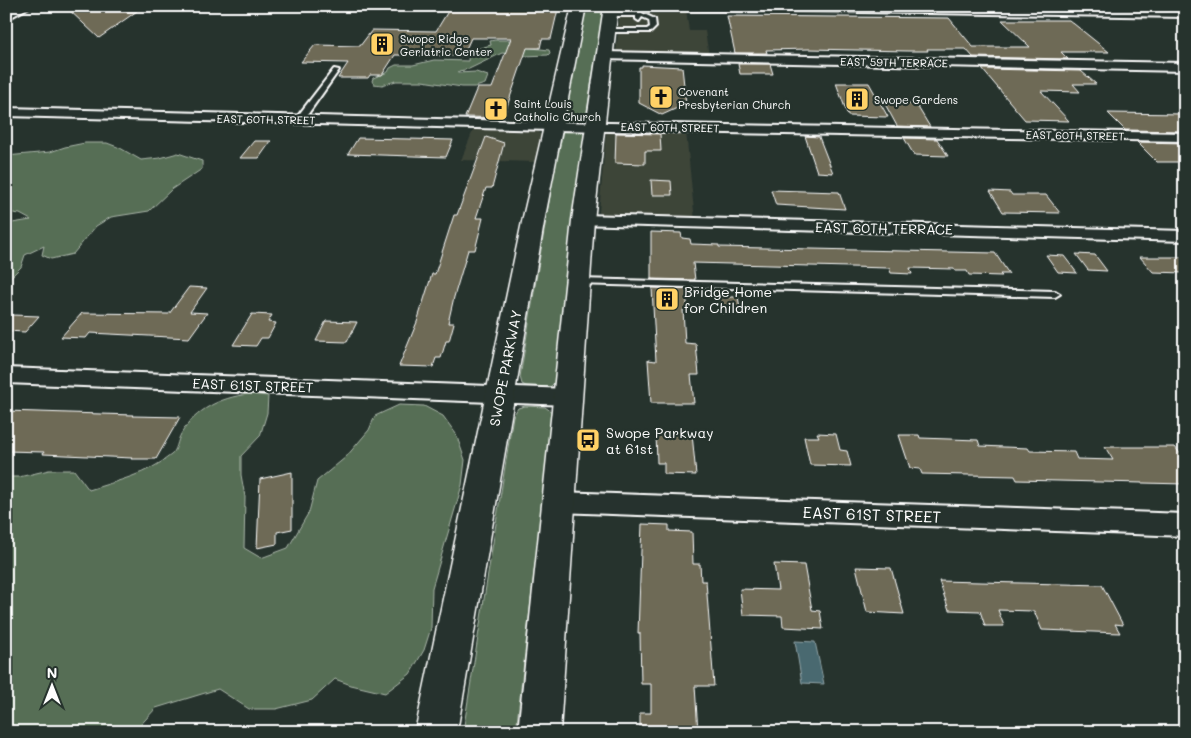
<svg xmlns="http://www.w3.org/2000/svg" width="1191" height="738" font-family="Mali,sans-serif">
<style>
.built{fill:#3c4439}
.green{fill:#566e54;stroke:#aab6aa}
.water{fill:#496970;stroke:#92a5a9}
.building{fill:#6e6a56;stroke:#fff}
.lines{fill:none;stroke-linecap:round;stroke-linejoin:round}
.service-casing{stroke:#fff;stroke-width:4}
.minor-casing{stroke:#fff;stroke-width:4}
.secondary-casing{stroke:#fff;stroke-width:3}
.service{fill:#26332d;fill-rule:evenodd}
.minor{fill:#26332d;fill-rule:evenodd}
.secondary{fill:#26332d;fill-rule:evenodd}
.labels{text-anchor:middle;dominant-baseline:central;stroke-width:4.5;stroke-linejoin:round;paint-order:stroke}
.far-poi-label{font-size:11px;fill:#fff;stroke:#26332d;text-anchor:start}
.far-street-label{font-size:11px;fill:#fff;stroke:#26332d}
.street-label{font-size:14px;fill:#fff;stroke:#26332d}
.poi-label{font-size:14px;fill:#fff;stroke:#26332d;text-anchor:start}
.near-street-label{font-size:16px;fill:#fff;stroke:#26332d}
</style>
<rect width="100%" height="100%" fill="#26332d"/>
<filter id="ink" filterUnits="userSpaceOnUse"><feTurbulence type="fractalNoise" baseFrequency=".02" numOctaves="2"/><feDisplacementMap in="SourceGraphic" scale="10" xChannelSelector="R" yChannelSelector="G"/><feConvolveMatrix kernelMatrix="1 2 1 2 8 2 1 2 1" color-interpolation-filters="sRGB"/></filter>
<g filter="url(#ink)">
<g class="built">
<polygon points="620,8 686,9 689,31 705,31 709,56 616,53"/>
<polygon points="474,128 529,130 539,132 542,137 536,162 461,160"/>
<polygon points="606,131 686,131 695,221 602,216 600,215 599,212"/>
</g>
<g class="green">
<polygon points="591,7 602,8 603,10 586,117 582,120 567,119 564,115 586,8"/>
<polygon points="495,40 512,40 515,46 549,50 550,53 548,55 524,56 502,53 469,69 459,71 458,73 476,72 488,76 485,84 475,87 462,87 422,81 396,81 382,85 374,84 372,81 373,78 388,72 390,68 396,65 413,65 434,60 468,61 469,51 491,45 490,41"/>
<polygon points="563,131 581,131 585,133 556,381 550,387 526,386 522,384 520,377 560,135"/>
<polygon points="85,143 107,143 120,148 141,160 160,158 178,153 202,161 202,169 172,189 149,211 111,217 96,226 73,254 51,259 42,255 44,246 25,255 21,267 6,282 6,224 31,220 20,214 6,212 6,156 50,152 65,147"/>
<path d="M248,394L268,396L267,413L260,436L241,456V475L245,497L244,548L261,558L288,548L309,512L317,481L346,457L369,430L375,416L399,405L424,406L443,416L456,434L465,460L462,485L432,588L431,628L424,650L410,674L385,693L351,685L335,679L312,700L276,709H249L218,689L156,708L134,732H6V477H19L49,470H74L89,490C117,481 148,474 171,455C177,451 177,441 181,434C196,409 220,398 248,394Z"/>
<polygon points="525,406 545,407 552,412 552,416 516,732 463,732 513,416 518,408"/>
</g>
<polygon class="water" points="795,641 815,642 824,684 802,683"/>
<g class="building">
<polygon points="450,8 558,9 551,39 542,39 540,48 527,48 503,118 465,117 477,88 492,88 511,38 471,38 463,56 395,55 382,75 370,75 368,78 338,78 348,63 301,62 315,45 360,46 372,30 436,31"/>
<polygon points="68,9 129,10 126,11 137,11 99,38"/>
<polygon points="727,16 949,18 973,47 1030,47 1002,20 1069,20 1109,52 1061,52 1068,59 973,57 966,49 927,49 928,51 908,51 809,49 766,50 767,53 735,53"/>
<polygon points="738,64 770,64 773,74 740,74"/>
<polygon points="642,65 682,67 686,104 662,115 639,103 639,67 642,67"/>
<polygon points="982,69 1081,71 1096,84 1073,84 1080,92 1041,91 1069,121 1025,120"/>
<polygon points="836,83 869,83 888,117 848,116"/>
<polygon points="885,104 916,104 930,127 897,126"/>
<polygon points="1108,113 1185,114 1185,131 1125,130"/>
<polygon points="616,133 660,134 661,151 645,151 645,164 615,163"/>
<polygon points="805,136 819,137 833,173 817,172"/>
<polygon points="486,137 504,143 492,188 486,188 476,218 483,218 475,250 468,250 454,297 448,323 454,323 449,341 446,341 441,358 436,358 433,367 399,366 417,322 432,274 435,274 454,215 457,215"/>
<polygon points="358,138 409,139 453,140 446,157 348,154"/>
<polygon points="904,138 937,139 948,156 914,155"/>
<polygon points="254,141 271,141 259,158 240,158"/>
<polygon points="1137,142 1185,143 1185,162 1157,162"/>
<polygon points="651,180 671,181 672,195 652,195"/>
<polygon points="771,190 839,192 845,209 776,205"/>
<polygon points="990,191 1010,192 1012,195 1046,195 1060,213 1003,212"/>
<polygon points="651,232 681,233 682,238 690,239 691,244 719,245 719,247 995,253 1009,274 1000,274 1002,276 969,275 967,271 955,271 954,269 910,268 912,274 891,273 889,268 693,263 695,280 651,279"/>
<polygon points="1076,254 1095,255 1107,271 1088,270"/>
<polygon points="1046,255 1064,256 1077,273 1058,272"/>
<polygon points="1140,257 1185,257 1185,273 1153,272"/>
<polygon points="189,287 207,288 190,312 207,313 189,338 90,333 86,338 61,337 82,313 169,314"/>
<polygon points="652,288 687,289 687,310 683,310 685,343 696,344 699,375 691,375 694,403 651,403 648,360 656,361"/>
<polygon points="718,297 738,297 741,313 720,313"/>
<polygon points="252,314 272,315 268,322 276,323 268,338 261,338 256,346 233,345"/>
<polygon points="12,315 39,316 25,332 6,331 6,321"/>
<polygon points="326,321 357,322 347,342 316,341"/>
<polygon points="6,411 133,415 132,416 180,417 156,459 131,459 132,458 43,454 44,452 6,451"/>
<polygon points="656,433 692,434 696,475 664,474 664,463 657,463"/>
<polygon points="817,433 836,434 840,450 847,451 851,466 810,465 804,437 819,437"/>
<polygon points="899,435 919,435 920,438 978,440 980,446 1028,448 1030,451 1074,452 1077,459 1113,460 1105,447 1175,447 1185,460 1185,484 1017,480 1015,476 922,474 920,469 910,468"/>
<polygon points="292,472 292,529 277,532 277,544 257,548 260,479"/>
<polygon points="642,524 669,525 669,531 692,532 693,564 700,564 701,581 706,581 714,686 695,686 698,732 640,732 640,713 651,713 651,684 641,684 640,633 638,633"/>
<polygon points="774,564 804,565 812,610 820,611 823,629 783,627 782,616 743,615 740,589 778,590"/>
<polygon points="856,567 891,568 904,614 867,612"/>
<polygon points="939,581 1102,585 1123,625 1115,624 1120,633 1042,630 1034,611 998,610 1004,626 985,626 980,611 949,610"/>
</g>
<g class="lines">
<g class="service-casing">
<g id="service">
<polygon points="636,6 642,6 642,13 655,19 656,27 651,32 605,32 605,30 607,29 647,29 650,27 649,20 642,17 639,21 636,19 636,16 609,16 606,14 609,12 636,12"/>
<polygon points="334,69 339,70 303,121 297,121 297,117"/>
<polygon points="578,279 1055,291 1060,294 1055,297 575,284 573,282 575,280"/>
</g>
</g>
<g class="minor-casing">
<g id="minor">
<polygon points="18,6 31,6 6,20 6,13"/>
<polygon points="651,6 881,6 1185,11 1185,17 656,9"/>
<polygon points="604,52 1185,63 1185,71 600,59 598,56"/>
<polygon points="6,108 552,122 1185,133 1185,141 552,130 6,116"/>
<polygon points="583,215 1185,231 1185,241 577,224 575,220 577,216"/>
<polygon points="6,368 568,389 576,391 579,397 576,403 568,405 6,383"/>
<polygon points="559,492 1185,514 1185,536 559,512 550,509 546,502 550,495"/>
</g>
</g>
<g class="secondary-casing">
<g id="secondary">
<polygon points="572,6 586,6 545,217 457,732 415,732 523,217"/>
<polygon points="604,6 618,6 594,220 560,732 518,732 572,220"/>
</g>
</g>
<use href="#service" class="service"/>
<use href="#minor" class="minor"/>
<use href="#secondary" class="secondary"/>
</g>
</g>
<defs>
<g id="building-square" transform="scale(1.25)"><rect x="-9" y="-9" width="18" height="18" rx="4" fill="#ffd166" stroke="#26332d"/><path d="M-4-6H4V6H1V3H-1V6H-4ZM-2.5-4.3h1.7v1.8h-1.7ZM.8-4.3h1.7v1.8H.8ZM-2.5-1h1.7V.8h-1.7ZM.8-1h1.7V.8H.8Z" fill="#111"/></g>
<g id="church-square" transform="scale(1.25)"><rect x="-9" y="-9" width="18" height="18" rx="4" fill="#ffd166" stroke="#26332d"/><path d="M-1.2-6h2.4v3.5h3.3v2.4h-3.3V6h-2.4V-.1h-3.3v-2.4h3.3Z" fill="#111"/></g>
<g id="bus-square" transform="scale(1.25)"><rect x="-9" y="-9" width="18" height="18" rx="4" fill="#ffd166" stroke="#26332d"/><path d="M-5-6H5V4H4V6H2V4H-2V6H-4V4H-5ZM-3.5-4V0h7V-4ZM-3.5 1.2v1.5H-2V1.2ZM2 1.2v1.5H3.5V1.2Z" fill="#111"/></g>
</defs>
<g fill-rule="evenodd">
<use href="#building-square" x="382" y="44"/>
<use href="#church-square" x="661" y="97"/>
<use href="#building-square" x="857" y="99"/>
<use href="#church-square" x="496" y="109"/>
<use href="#building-square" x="667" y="299"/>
<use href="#bus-square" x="588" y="440"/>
</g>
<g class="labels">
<g class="far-poi-label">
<text x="400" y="38">Swope Ridge<tspan x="400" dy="13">Geriatric Center</tspan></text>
<text x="678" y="91">Covenant<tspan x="678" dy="13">Presbyterian Church</tspan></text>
<text x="874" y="99">Swope Gardens</text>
<text x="514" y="103">Saint Louis<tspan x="514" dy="13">Catholic Church</tspan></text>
</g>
<g class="far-street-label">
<text transform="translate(894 62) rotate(1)">EAST 59TH TERRACE</text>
<text transform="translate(266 119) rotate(1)">EAST 60TH STREET</text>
<text transform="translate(670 127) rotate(1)">EAST 60TH STREET</text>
<text transform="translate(1075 135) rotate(1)">EAST 60TH STREET</text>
</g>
<g class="street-label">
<text transform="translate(884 228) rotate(1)">EAST 60TH TERRACE</text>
<text transform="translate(505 368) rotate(-79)">SWOPE PARKWAY</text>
<text transform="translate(253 385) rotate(2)">EAST 61ST STREET</text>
</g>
<g class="poi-label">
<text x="684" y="291">Bridge Home<tspan x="684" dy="16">for Children</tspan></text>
<text x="606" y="432">Swope Parkway<tspan x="606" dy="16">at 61st</tspan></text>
</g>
<g class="near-street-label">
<text transform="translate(872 514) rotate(2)">EAST 61ST STREET</text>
</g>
</g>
<rect width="1191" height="738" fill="none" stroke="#26332d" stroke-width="25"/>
<rect x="12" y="12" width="1166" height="713" fill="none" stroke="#fff" stroke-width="2" filter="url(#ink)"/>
<g transform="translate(52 686)" stroke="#26332d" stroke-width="4" paint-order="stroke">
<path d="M0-4L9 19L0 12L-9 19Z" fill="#ffffff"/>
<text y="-8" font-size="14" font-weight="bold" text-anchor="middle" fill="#ffffff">N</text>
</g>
</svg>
